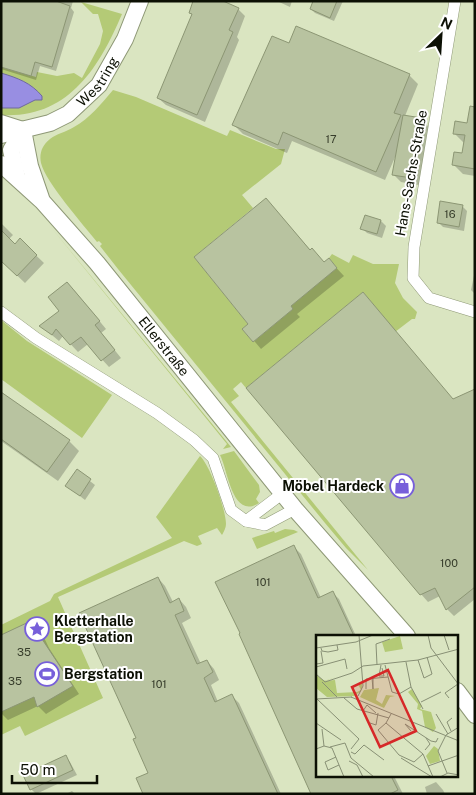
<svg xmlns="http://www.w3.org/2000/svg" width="476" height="795" font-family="'Public Sans',sans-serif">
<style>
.green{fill:#b4ca76}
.water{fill:#988ee2;stroke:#6e689f}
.shadow{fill:#0003}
.building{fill:#b8c3a0;stroke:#8c9674}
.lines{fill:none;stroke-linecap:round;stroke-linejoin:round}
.minor-casing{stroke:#8e9876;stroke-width:12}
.secondary-casing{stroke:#8e9876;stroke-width:18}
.minor{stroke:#fff;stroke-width:11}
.secondary{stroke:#fff;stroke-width:16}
.labels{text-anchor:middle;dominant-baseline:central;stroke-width:4;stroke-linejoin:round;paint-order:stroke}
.number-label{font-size:11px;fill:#373d2b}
.street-label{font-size:14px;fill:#0c1004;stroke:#fff}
.poi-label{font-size:14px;font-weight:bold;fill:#0c1004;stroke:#fff;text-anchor:start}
.inset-road{fill:none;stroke:#889075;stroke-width:1}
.view{fill:#d62828;fill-opacity:0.15;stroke:#d62828;stroke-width:2.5}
.inset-edge{fill:none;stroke:#0c1004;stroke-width:2.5}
</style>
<rect width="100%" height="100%" fill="#dae5c1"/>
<g class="green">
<path d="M81,2L122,14C99,68 68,119 1,115V67L36,77L37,72L57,76L74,73L82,78L100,44L103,31L98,14H93Z"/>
<path d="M113,90L136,97L227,136L230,130L276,149H285L281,164L242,195L253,208L194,257L248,324L242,329L253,342L293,309L291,306L337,268L329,258L332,254L349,263L353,255L373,264H399L395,283L403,298L417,312L415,319H412L395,332L363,292L246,388L241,382L233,389L239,396L231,402L368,570L346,548L325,523L118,269L100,246L102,244L99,241L97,242C83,224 46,183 41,163C39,154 42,145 50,139C56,134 66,132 74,127C90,118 101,104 113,90Z"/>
<polygon points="50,226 231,447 223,449 227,444"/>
<polygon points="1,320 27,341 112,395 82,438 1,379"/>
<path d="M234,451L259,485L260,492L256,499L259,503C232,520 228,470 220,455Z"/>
<path d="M200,456C210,465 226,510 226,524C226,528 224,531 222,535L217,528L198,536L202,544L197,546L184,541L58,597L103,698L25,736L20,726L1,735V625L50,601L54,594L172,538L156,517Z"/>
<polygon points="285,529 294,530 298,532 257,549 252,538 274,531 275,533"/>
</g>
<path class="water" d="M1,73C18,78 31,83 42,96V100H35L19,108H1Z"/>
<g class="shadow">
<polygon points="1,1 73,1 71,8 74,12 56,71 40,66 36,80 1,69"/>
<polygon points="277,1 292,1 290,7"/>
<polygon points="315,1 343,1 334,21 315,13 311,9"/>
<polygon points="238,9 245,16 237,37 239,40 205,122 166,105 158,98 193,15 190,13"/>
<polygon points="289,45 409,75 418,84 405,116 421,119 429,127 419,185 401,182 394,175 396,155 385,180 292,141 287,153 243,134 234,125"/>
<polygon points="472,106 475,106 475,176 463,174 453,164 463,154 464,143 454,133 468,125"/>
<polygon points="266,199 311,251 325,263 329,260 344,276 297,314 300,317 261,349 244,329 250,324"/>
<polygon points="462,206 467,211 464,231 443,227 438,222"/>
<polygon points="381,221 386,226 382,238 367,233 362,228"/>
<polygon points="1,223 13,235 9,239 15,245 20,240 44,263 25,283 1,260"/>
<polygon points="475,271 475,294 471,290"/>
<polygon points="74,290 106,329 101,333 121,358 109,367 88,344 78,352 63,336 59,341 41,326 60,311"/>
<polygon points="475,390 475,599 454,616 447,609 440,596 428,602 421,594 454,400"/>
<polygon points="1,393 69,441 79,451 58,481 1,441"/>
<polygon points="77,471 95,485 85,500 72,490"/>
<polygon points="294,547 301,554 321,598 332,592 339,599 356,636 317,636 317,776 394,776 403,794 312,794"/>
<polygon points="158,578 165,586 173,602 179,599 186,607 191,618 182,623 201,664 207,661 214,669 219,680 211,685 218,702 232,696 239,703 281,794 144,794 150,773 138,739"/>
<polygon points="32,621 40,629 49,648 79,694 46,714 38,706 8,720 1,713 1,636"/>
<polygon points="65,757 70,762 77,775 36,794 31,789 25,776"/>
<polygon points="436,782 443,790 445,794 427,794 425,787"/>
<polygon points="72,791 75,794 66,794"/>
</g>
<g class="building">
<polygon points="1,1 56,1 70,6 52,67 35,62 31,76 1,67"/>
<polygon points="193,1 223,1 239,8 229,30 233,32 197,115 157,98 192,14 189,13"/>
<polygon points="313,1 337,1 330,18 310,9"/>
<polygon points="296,26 410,74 394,113 401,115 376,172 283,132 278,145 232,125 272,36 289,43"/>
<polygon points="470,106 475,107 475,169 452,165 454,152 462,153 465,135 453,134 455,121 467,123"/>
<polygon points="403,115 422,118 412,178 392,175"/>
<polygon points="266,198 310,250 312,248 324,262 329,258 337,268 291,306 293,309 253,342 242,329 248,324 194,257"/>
<polygon points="440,201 463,205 459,227 437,223"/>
<polygon points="365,215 381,220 377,234 360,229"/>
<polygon points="1,230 15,244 20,238 37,255 17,276 1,261"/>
<polygon points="67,282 100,321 95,325 115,350 101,361 81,337 70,345 56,329 52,335 39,326 59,311 48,297"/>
<polygon points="363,292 453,399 475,389 475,587 446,610 435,588 420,595 246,388"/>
<polygon points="1,392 70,440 47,472 1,439"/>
<polygon points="77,469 91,479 80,496 65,486"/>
<polygon points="294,545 318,598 333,591 354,636 317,636 317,776 391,776 398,790 390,794 311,794 239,634 240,633 215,582"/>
<polygon points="158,577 170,603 179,598 184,611 175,615 197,664 207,660 213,672 204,678 215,702 232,694 278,794 143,794 136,778 148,773 133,739 136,738 79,613"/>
<polygon points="33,620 42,639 73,686 37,707 34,697 1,712 1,635"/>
<polygon points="66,755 73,770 30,790 23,775"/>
</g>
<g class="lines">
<g class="minor-casing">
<g id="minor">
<polyline points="455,1 414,247 413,278 429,298 475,312"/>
<polyline points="1,312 36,338 157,413 194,440 213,458 231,510 246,521 265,525 295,509"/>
<polyline points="246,521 283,493"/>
</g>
</g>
<g class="secondary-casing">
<g id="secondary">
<polyline points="1,123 23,130"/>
<polyline points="23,130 30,166 41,198"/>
<path id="s1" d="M1,135L50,123L68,114L99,85L125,39L140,1"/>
<path id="s2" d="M1,164L42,201L97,263L295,509L407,636"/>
<polyline points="17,177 11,150 23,130"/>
<polyline points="457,691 475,715"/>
</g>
</g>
<use href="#minor" class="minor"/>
<use href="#secondary" class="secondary"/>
</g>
<defs>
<g id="shop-ring" transform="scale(1.25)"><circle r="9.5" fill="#fff" stroke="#775fda" stroke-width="1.5"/><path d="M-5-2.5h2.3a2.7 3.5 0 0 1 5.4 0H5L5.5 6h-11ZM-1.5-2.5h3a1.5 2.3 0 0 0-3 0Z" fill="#775fda"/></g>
<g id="sight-ring" transform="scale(1.25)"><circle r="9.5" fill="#fff" stroke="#775fda" stroke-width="1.5"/><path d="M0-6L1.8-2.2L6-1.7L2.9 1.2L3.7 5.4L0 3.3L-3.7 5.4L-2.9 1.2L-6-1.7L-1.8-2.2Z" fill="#775fda"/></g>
<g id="stadium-ring" transform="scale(1.25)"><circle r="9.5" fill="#fff" stroke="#775fda" stroke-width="1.5"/><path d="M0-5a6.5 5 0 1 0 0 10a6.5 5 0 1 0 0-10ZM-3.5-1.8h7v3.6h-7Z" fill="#775fda"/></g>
</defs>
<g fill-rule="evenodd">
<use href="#shop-ring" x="402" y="486"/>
<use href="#sight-ring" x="37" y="629"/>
<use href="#stadium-ring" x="47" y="674"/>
</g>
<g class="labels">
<g class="number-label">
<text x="331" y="139">17</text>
<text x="450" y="214">16</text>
<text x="449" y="563">100</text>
<text x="263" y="582">101</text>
<text x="24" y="652">35</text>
<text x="15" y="681">35</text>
<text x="159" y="684">101</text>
</g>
<g class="street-label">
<text stroke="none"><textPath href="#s1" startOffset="115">Westring</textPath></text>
<text transform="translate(411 173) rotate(-80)">Hans-Sachs-Straße</text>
<text stroke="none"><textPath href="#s2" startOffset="245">Ellerstraße</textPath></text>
</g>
<g class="poi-label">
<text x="384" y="486" text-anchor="end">Möbel Hardeck</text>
<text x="54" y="621">Kletterhalle<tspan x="54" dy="16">Bergstation</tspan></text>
<text x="64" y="674">Bergstation</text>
</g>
</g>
<g transform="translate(316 635)">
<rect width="142" height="142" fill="#dae5c1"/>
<path d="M84,1L87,14L69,17L66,7ZM0,40L9,46L21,42L8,46L19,45L21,58L41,57L45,55L42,49H46V53L45,56L38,61L11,62L0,53ZM63,53L60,65L66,69L70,60L79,61L74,62L68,73L44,62L48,55ZM96,54L106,71L104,74L115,77L120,93L117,97L109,92L106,76L101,74L102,69L92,57ZM118,111L122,114L124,126L114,129L110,121Z" fill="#b4ca76"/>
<path class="inset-road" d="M112,0L115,13L143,50M128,0L133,15M0,13L40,7L57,0M5,13L6,16L12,17L22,15L21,10M102,25L108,43L116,39L111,22M0,29L7,28L5,16M61,30L60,9L74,4M65,30L63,41H68L66,33M69,30L76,57L83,59L95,52L90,27M0,32L29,24L31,34M0,39L9,47L36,38L47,31L102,25L143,14M56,43L57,54V43M6,47L21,62M95,52L107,74M50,54V44L72,42M42,61L47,51L43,0M35,62L143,106M28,63L41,74L73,83M133,63L129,58L142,49M0,64L36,62M1,64L43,104L35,114M105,67L125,57M47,76L51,70L60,78M75,79L70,88L107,119L117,142M120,79L132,99M0,88L25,105M54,88L60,90L62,78M70,88L62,95L83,120L98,127L107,119M6,94L8,111M95,96L89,89L115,106L120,107L122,103M135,96L131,87L136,83M14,112L29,108L35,123L58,142M0,114L8,111L16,113L28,142M109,115L114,109L110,103M35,117L39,119L48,110L68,125M20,122L9,127L12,135L23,130M85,123L116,142M33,126L41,130L47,142M112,131L143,120M131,138L122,116L130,100L143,92M124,142L132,138L143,140"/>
<path class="view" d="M72,35L100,96L64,112L36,52Z"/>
<rect width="142" height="142" class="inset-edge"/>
</g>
<rect width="476" height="795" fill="none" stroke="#0c1004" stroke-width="5"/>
<g transform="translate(441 35) rotate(25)" stroke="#ffffff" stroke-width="4" paint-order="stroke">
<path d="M0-4L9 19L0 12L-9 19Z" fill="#0c1004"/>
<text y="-8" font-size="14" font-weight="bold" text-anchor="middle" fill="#0c1004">N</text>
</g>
<path d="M12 775v8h85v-8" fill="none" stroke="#0c1004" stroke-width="2.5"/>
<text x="20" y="775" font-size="15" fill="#0c1004" stroke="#ffffff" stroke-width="4" paint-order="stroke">50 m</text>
</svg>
